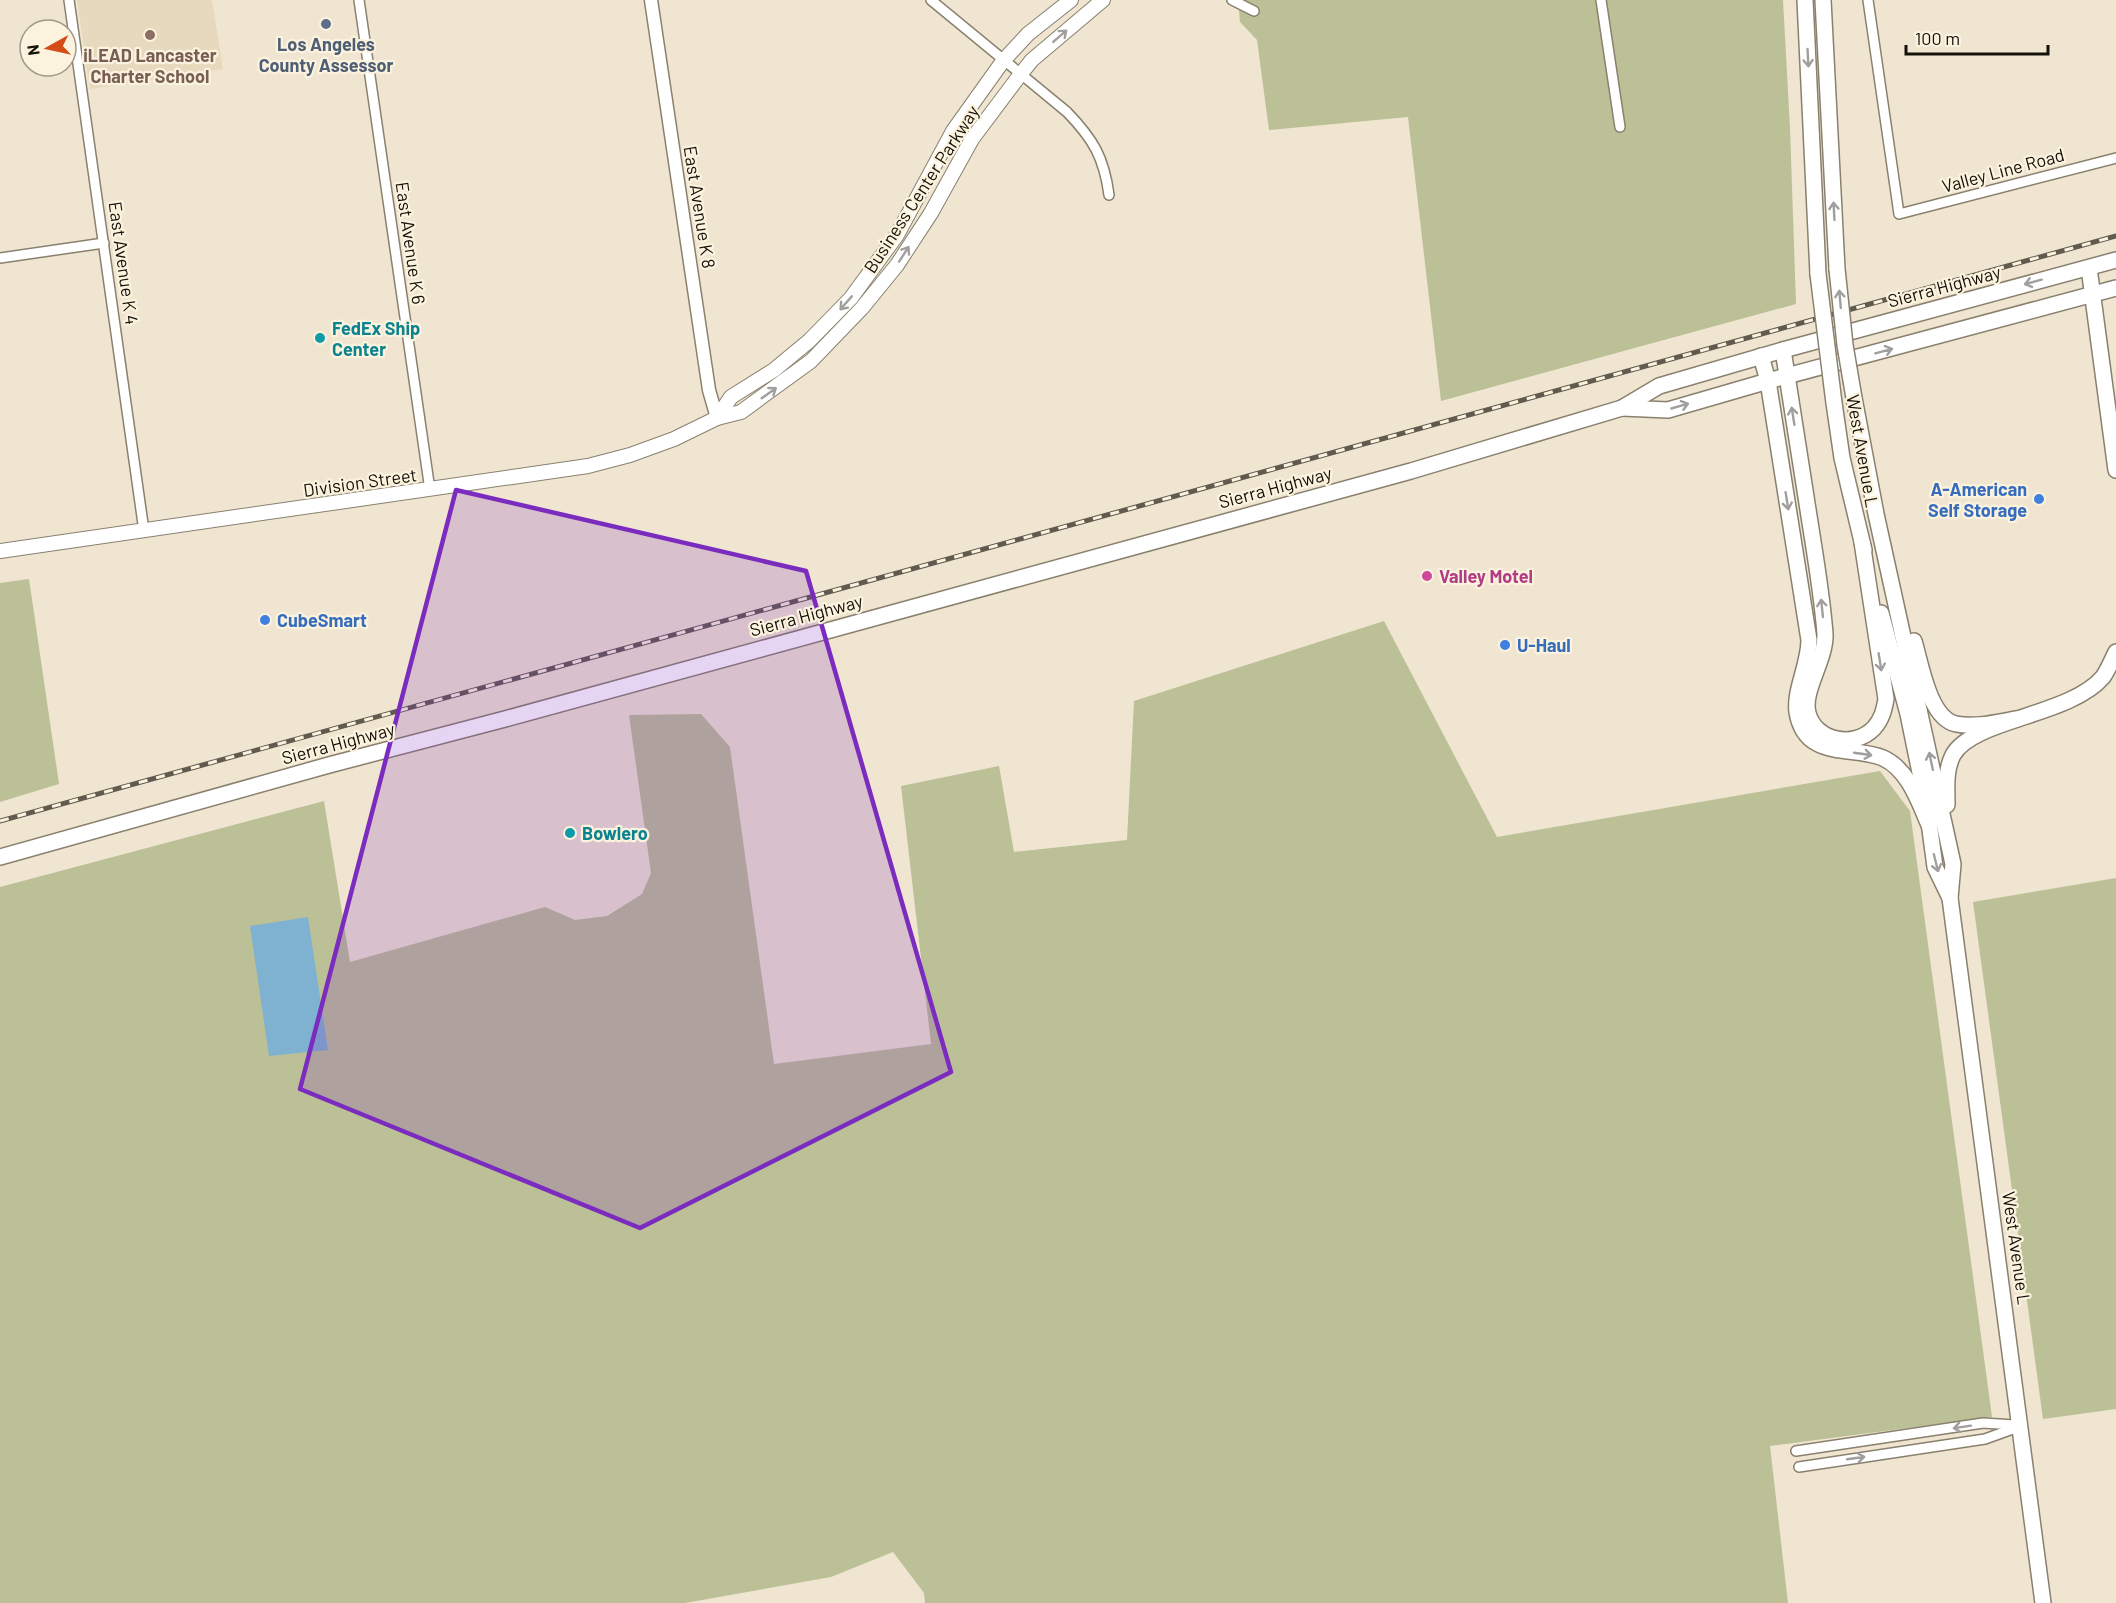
<svg xmlns="http://www.w3.org/2000/svg" width="2116" height="1603" font-family="Barlow,sans-serif">
<style>
.built{fill:#e6d9be}
.green{fill:#bcc097}
.water{fill:#7fb1d0}
.lines{fill:none;stroke-linecap:round;stroke-linejoin:round}
.minor-casing{stroke:#89806e;stroke-width:12}
.tertiary-casing{stroke:#89806e;stroke-width:15}
.secondary-casing{stroke:#89806e;stroke-width:16}
.primary-casing{stroke:#89806e;stroke-width:18}
.minor{stroke:#fff;stroke-width:9}
.tertiary{stroke:#fff;stroke-width:12}
.secondary{stroke:#fff;stroke-width:14}
.primary{stroke:#fff;stroke-width:15}
.rail-casing{stroke:#605a4f;stroke-width:5}
.rail{stroke:#fcf3de;stroke-width:3;stroke-dasharray:9;stroke-linecap:butt}
.primary-bridge-casing{stroke:#89806e;stroke-width:18;stroke-linecap:butt}
.primary-bridge{stroke:#fff;stroke-width:15}
.oneway{stroke:#a19f9d}
.marked{fill:#7b2cbf;fill-opacity:0.2;stroke:#7b2cbf;stroke-width:4.5;stroke-linejoin:round}
.service-dot{fill:#5c6f8a;stroke:#fcf3de;stroke-width:2}
.education-dot{fill:#8d6e63;stroke:#fcf3de;stroke-width:2}
.culture-dot{fill:#0f9aa8;stroke:#fcf3de;stroke-width:2}
.shop-dot{fill:#3f7fe0;stroke:#fcf3de;stroke-width:2}
.hotel-dot{fill:#d1479c;stroke:#fcf3de;stroke-width:2}
.labels{text-anchor:middle;dominant-baseline:central;stroke-width:4.5;stroke-linejoin:round;paint-order:stroke}
.service-label{font-size:18px;font-weight:bold;fill:#4e5e75;stroke:#fcf3de}
.education-label{font-size:18px;font-weight:bold;fill:#785e54;stroke:#fcf3de}
.street-label{font-size:18px;fill:#14100a;stroke:#fcf3de}
.culture-label{font-size:18px;font-weight:bold;fill:#0d838f;stroke:#fcf3de;text-anchor:start}
.shop-label{font-size:18px;font-weight:bold;fill:#366cbe;stroke:#fcf3de;text-anchor:start}
.hotel-label{font-size:18px;font-weight:bold;fill:#b23c85;stroke:#fcf3de;text-anchor:start}
</style>
<rect width="100%" height="100%" fill="#efe5d1"/>
<polygon class="built" points="77,0 212,0 223,69 90,89"/>
<g class="green">
<polygon points="1238,0 1783,0 1790,128 1796,304 1441,401 1408,117 1269,130 1257,40 1240,22"/>
<polygon points="29,579 59,784 0,802 0,583"/>
<polygon points="1384,621 1497,837 1880,771 1910,811 1992,1417 1770,1446 1788,1603 925,1603 924,1593 893,1552 831,1577 685,1603 0,1603 0,887 324,801 350,962 545,907 575,920 607,916 642,894 651,873 629,715 701,714 730,747 774,1064 931,1044 901,786 999,766 1014,852 1127,840 1134,701"/>
<polygon points="2116,878 2116,1409 2043,1419 1973,902"/>
</g>
<polygon class="water" points="308,917 328,1050 269,1056 250,926"/>
<g class="lines">
<g class="minor-casing">
<g id="minor">
<polyline points="69,0 144,531"/>
<polyline points="359,0 430,490"/>
<path d="M931,0L1067,112C1093,139 1104,157 1109,195"/>
<polyline points="1232,0 1254,11"/>
<polyline points="1601,0 1620,127"/>
<polyline points="1868,0 1899,214 2116,158"/>
<polyline points="0,258 104,243"/>
<polyline points="1796,1451 1983,1423 2015,1425"/>
<polyline points="1799,1467 1985,1439 2021,1426"/>
</g>
</g>
<g class="tertiary-casing">
<polyline id="tertiary" points="651,0 709,390 717,418"/>
</g>
<g class="secondary-casing">
<g id="secondary">
<polyline points="717,418 731,397 774,370 809,341 851,298 897,235 953,131 1003,61 1028,34 1071,0"/>
<polyline points="0,551 588,466 630,455 674,439 717,418 741,412 811,361 862,308 897,265 931,213 972,139 1020,75 1032,60 1103,0"/>
</g>
</g>
<g class="primary-casing">
<g id="primary">
<polyline points="1805,0 1818,274"/>
<polyline points="1823,0 1837,269"/>
<polyline points="2089,268 2116,470"/>
<path d="M1783,350C1792,405 1800,461 1809,516C1815,555 1822,594 1825,634C1826,660 1802,691 1808,713C1815,741 1854,749 1874,728C1882,719 1884,710 1886,699L1862,542"/>
<path d="M1761,356L1768,381L1809,640C1809,665 1794,690 1797,712C1805,761 1853,745 1883,758C1908,769 1919,802 1929,825"/>
<polyline points="1854,398 1876,514 1953,864 1950,898 2043,1603"/>
<polyline points="1834,403 1842,458 1864,550"/>
<polyline points="1622,408 1668,410 1768,381 2116,288"/>
<polyline points="1881,613 1908,714 1927,807 1935,867 1950,898"/>
<path d="M1914,641C1921,664 1929,718 1956,724C1976,728 1998,722 2017,719"/>
<path d="M1947,805C1947,789 1945,770 1953,755C1973,719 2070,716 2103,677C2108,670 2112,660 2116,652"/>
<polyline points="0,857 329,765 505,719 1411,471 1622,408 1659,386 1783,350 2116,260"/>
</g>
</g>
<use href="#minor" class="minor"/>
<use href="#tertiary" class="tertiary"/>
<use href="#secondary" class="secondary"/>
<use href="#primary" class="primary"/>
<g class="rail-casing">
<polyline id="rail" points="0,821 2116,236"/>
</g>
<use href="#rail" class="rail"/>
<g class="primary-bridge-casing">
<g id="primary-bridge">
<polyline points="1837,269 1845,345 1854,398"/>
<polyline points="1818,274 1834,403"/>
</g>
</g>
<use href="#primary-bridge" class="primary-bridge"/>
</g>
<defs><path id="oneway-shaft" d="M-6 0H5M1.5-3L5.5 0L1.5 3" fill="none" stroke-width="1.6" stroke-linecap="round" stroke-linejoin="round" transform="scale(1.5)"/></defs>
<g class="oneway">
<use href="#oneway-shaft" transform="translate(1060 36) rotate(-41)"/>
<use href="#oneway-shaft" transform="translate(1808 58) rotate(87)"/>
<use href="#oneway-shaft" transform="translate(1834 211) rotate(-93)"/>
<use href="#oneway-shaft" transform="translate(904 254) rotate(-57)"/>
<use href="#oneway-shaft" transform="translate(2033 282) rotate(165)"/>
<use href="#oneway-shaft" transform="translate(1840 299) rotate(-95)"/>
<use href="#oneway-shaft" transform="translate(846 303) rotate(131)"/>
<use href="#oneway-shaft" transform="translate(1884 351) rotate(-15)"/>
<use href="#oneway-shaft" transform="translate(769 393) rotate(-35)"/>
<use href="#oneway-shaft" transform="translate(1680 406) rotate(-16)"/>
<use href="#oneway-shaft" transform="translate(1793 416) rotate(-99)"/>
<use href="#oneway-shaft" transform="translate(1787 501) rotate(81)"/>
<use href="#oneway-shaft" transform="translate(1822 608) rotate(-96)"/>
<use href="#oneway-shaft" transform="translate(1880 662) rotate(81)"/>
<use href="#oneway-shaft" transform="translate(1863 754) rotate(8)"/>
<use href="#oneway-shaft" transform="translate(1931 761) rotate(-102)"/>
<use href="#oneway-shaft" transform="translate(1936 863) rotate(76)"/>
<use href="#oneway-shaft" transform="translate(1962 1427) rotate(171)"/>
<use href="#oneway-shaft" transform="translate(1856 1458) rotate(-8)"/>
</g>
<path class="marked" d="M456,490L806,571L951,1072L640,1228L300,1089Z"/>
<circle class="service-dot" cx="326" cy="24" r="6"/>
<circle class="education-dot" cx="150" cy="35" r="6"/>
<g class="culture-dot">
<circle cx="320" cy="338" r="6"/>
<circle cx="570" cy="833" r="6"/>
</g>
<g class="shop-dot">
<circle cx="2039" cy="499" r="6"/>
<circle cx="265" cy="620" r="6"/>
<circle cx="1505" cy="645" r="6"/>
</g>
<circle class="hotel-dot" cx="1427" cy="576" r="6"/>
<g class="labels">
<g class="service-label">
<text x="326" y="44">Los Angeles<tspan x="326" dy="21">County Assessor</tspan></text>
</g>
<g class="education-label">
<text x="150" y="55">iLEAD Lancaster<tspan x="150" dy="21">Charter School</tspan></text>
</g>
<g class="street-label">
<text transform="translate(2003 170) rotate(-15)">Valley Line Road</text>
<text transform="translate(921 189) rotate(-57)">Business Center Parkway</text>
<text transform="translate(700 207) rotate(81)">East Avenue K 8</text>
<text transform="translate(411 243) rotate(82)">East Avenue K 6</text>
<text transform="translate(124 263) rotate(82)">East Avenue K 4</text>
<text transform="translate(1944 286) rotate(-15)">Sierra Highway</text>
<text transform="translate(1863 451) rotate(80)">West Avenue L</text>
<text transform="translate(360 482) rotate(-8)">Division Street</text>
<text transform="translate(1275 487) rotate(-15)">Sierra Highway</text>
<text transform="translate(806 615) rotate(-15)">Sierra Highway</text>
<text transform="translate(338 743) rotate(-15)">Sierra Highway</text>
<text transform="translate(2017 1248) rotate(82)">West Avenue L</text>
</g>
<g class="culture-label">
<text x="332" y="328">FedEx Ship<tspan x="332" dy="21">Center</tspan></text>
<text x="582" y="833">Bowlero</text>
</g>
<g class="shop-label">
<text x="2027" y="489" text-anchor="end">A-American<tspan x="2027" dy="21">Self Storage</tspan></text>
<text x="277" y="620">CubeSmart</text>
<text x="1517" y="645">U-Haul</text>
</g>
<g class="hotel-label">
<text x="1439" y="576">Valley Motel</text>
</g>
</g>
<g transform="translate(48 48) rotate(262)"><circle r="28" fill="#fcf3de" stroke="#9f9889" stroke-width="1.5"/>
<path d="M0-4.5L10 22L0 15L-10 22Z" fill="#d44d19"/>
<text y="-9" font-size="16" font-weight="bold" text-anchor="middle" fill="#14100a">N</text>
</g>
<path d="M1906 45v9h142v-9" fill="none" stroke="#14100a" stroke-width="3"/>
<text x="1915" y="45" font-size="18" fill="#14100a" stroke="#fcf3de" stroke-width="4.5" paint-order="stroke">100 m</text>
</svg>
